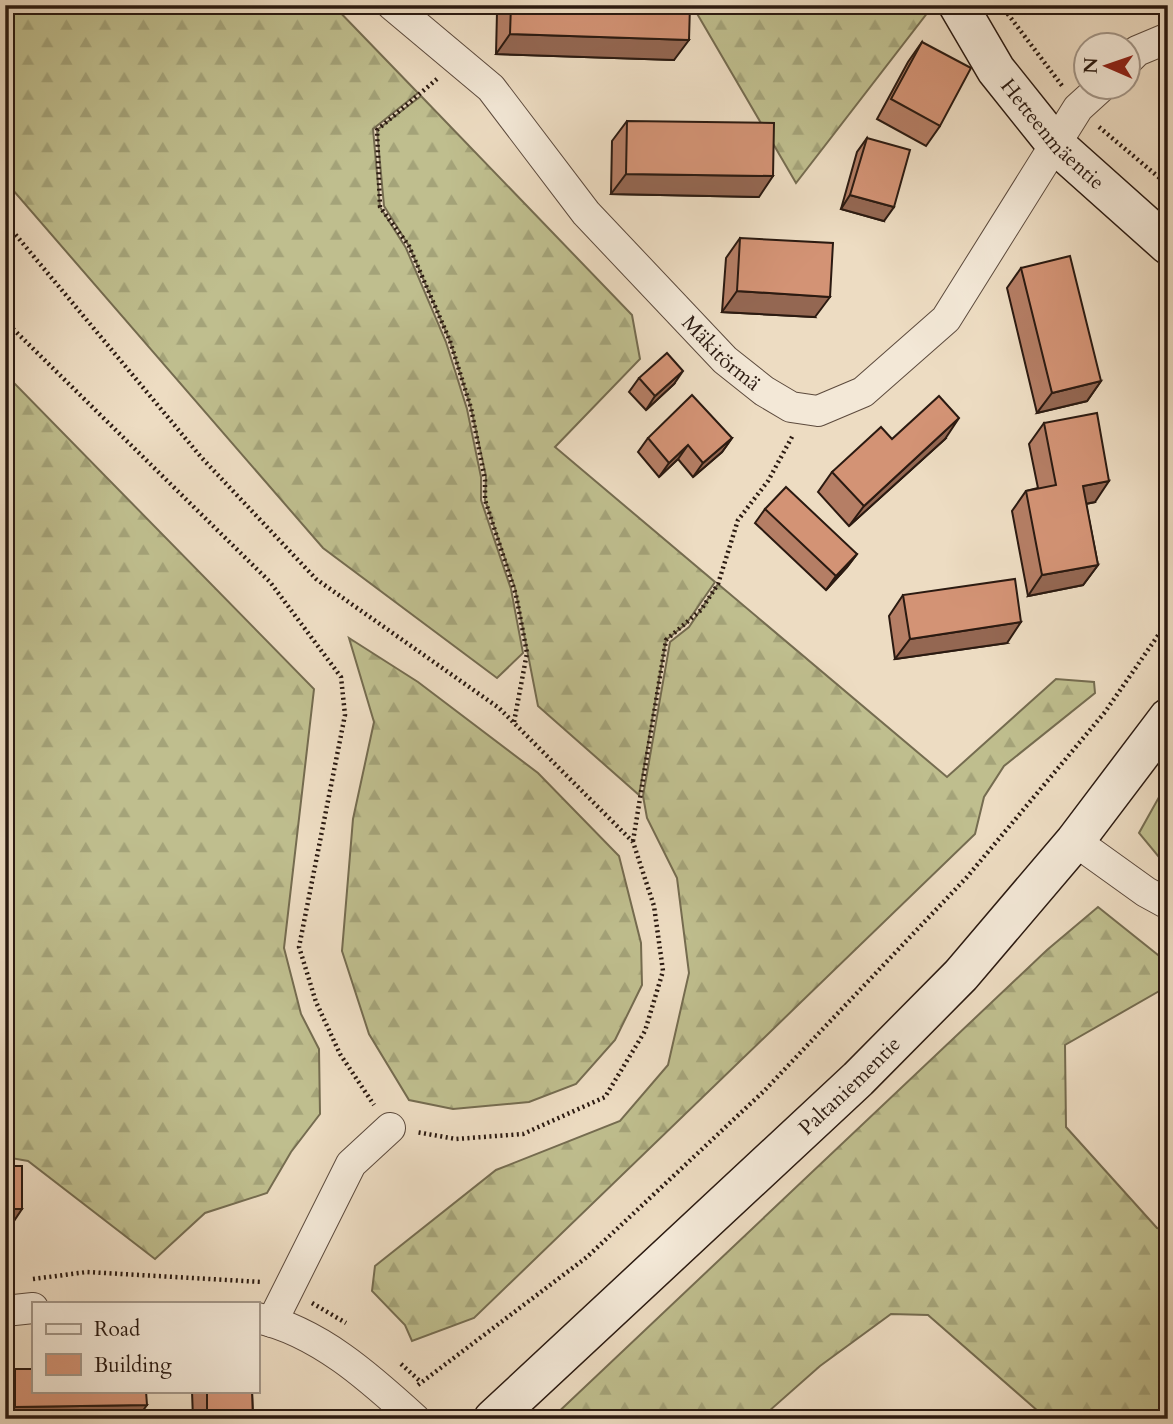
<svg xmlns="http://www.w3.org/2000/svg" width="1173" height="1424" font-family="Cardo,serif">
<style>
.green{fill:#bfbe8e;stroke:#756c50;stroke-width:2}
.forest{fill:url(#forest-firs);stroke:#756c50;stroke-width:2}
.lines{fill:none;stroke-linecap:round;stroke-linejoin:round}
.street-casing{stroke:#5c4a3d;stroke-width:32}
.secondary-casing{stroke:#2b1a11;stroke-width:41}
.path{stroke:#2b1a11;stroke-width:4.5;stroke-dasharray:2 3.5;stroke-linecap:butt}
.street{stroke:#f3e8d7;stroke-width:30}
.secondary{stroke:#f3e8d7;stroke-width:38}
.wall{fill:#b57e65;stroke:#2b1a11;stroke-width:2}
.shaded-wall{fill:#946752;stroke:#2b1a11;stroke-width:2}
.building{fill:#d39375;stroke:#2b1a11;stroke-width:2}
.labels{text-anchor:middle;dominant-baseline:central;stroke-width:7;stroke-linejoin:round;paint-order:stroke}
.street-label{font-size:21px;fill:#2b1a11;stroke:#f3e8d7}
</style>
<defs>
<pattern id="forest-firs" width="22" height="20" patternUnits="userSpaceOnUse" patternTransform="scale(1.75)"><rect width="22" height="20" fill="#bfbe8e"/><path d="M5 1l3.5 6h-7zM16 11l3.5 6h-7z" fill="#a4a379"/></pattern>
</defs>
<rect width="100%" height="100%" fill="#eddcc2"/>
<filter id="stains"><feTurbulence type="fractalNoise" baseFrequency=".00286" numOctaves="4"/><feColorMatrix values="0 0 0 0 .2 0 0 0 0 .09 0 0 0 0 .02 0 0 0 .5 -.17"/></filter>
<radialGradient id="worn" r=".72"><stop offset=".6" stop-color="#630" stop-opacity="0"/><stop offset="1" stop-color="#630" stop-opacity=".3"/></radialGradient>
<polygon class="green" points="1168,781 1168,868 1139,833"/>
<g class="forest">
<polygon points="5,5 333,5 418,93 373,129 380,207 406,248 446,342 467,409 481,477 481,500 511,589 523,653 497,678 323,548 12,189 5,174"/>
<polygon points="692,5 926,5 928,12 796,183"/>
<polygon points="421,96 632,315 640,359 555,447 715,582 686,624 666,640 639,795 538,706 515,588 485,500 486,476 471,408 450,341 409,246 384,206 377,130"/>
<polygon points="5,368 12,381 314,689 284,948 301,1014 319,1049 320,1114 291,1152 267,1193 205,1213 155,1259 28,1161 5,1157"/>
<polygon points="718,584 947,777 1056,679 1094,682 1095,693 1004,766 984,797 975,834 474,1318 412,1341 405,1325 372,1291 375,1266 496,1170 620,1121 668,1065 689,973 677,878 647,818 643,796 670,642 689,627"/>
<polygon points="349,638 418,682 538,773 619,856 641,943 642,985 615,1040 576,1084 529,1102 453,1109 409,1100 369,1034 342,951 353,819 374,722"/>
<polygon points="1098,907 1168,963 1168,986 1065,1045 1066,1127 1157,1228 1168,1230 1168,1419 1047,1419 928,1315 891,1314 820,1366 760,1419 551,1419 1047,950"/>
</g>
<g class="lines">
<g class="street-casing">
<g id="street">
<path id="s1" d="M392,5L491,88L586,213L725,360L764,391L791,407L818,411L863,392L946,319L1078,108L1100,88"/>
<polyline points="1128,60 1137,51 1168,38"/>
<polyline points="1075,841 1146,892 1168,904"/>
<polyline points="5,1311 33,1308"/>
<path d="M257,1318C318,1331 370,1378 415,1419"/>
<polyline points="272,1322 351,1164 390,1128"/>
</g>
</g>
<g class="secondary-casing">
<g id="secondary">
<path id="s2" d="M958,5L996,70L1056,145L1168,245"/>
<path id="s3" d="M493,1419L858,1079L961,975L1075,841L1168,718"/>
</g>
</g>
<g class="path">
<polyline points="1001,5 1063,87"/>
<polyline points="437,79 377,130 380,207 409,246 450,341 471,408 485,480 485,500 516,595 527,653 514,722"/>
<polyline points="1099,127 1168,185"/>
<polyline points="5,222 201,457 316,579 499,708 633,842 654,906 663,971 645,1031 605,1097 523,1134 456,1139 416,1132"/>
<polyline points="5,321 270,582 341,677 345,715 299,947 316,1002 340,1054 374,1105"/>
<polyline points="633,841 666,640 701,610 718,584 738,520 768,481 793,435"/>
<polyline points="33,1279 87,1272 262,1282"/>
<polyline points="312,1303 346,1323"/>
<polyline points="401,1364 421,1382"/>
<polyline points="418,1385 587,1257 764,1091 967,877 1105,712 1168,621"/>
</g>
<use href="#street" class="street"/>
<use href="#secondary" class="secondary"/>
</g>
<g class="wall">
<polygon points="502,5 690,5 674,60 496,54 497,12"/>
<polygon points="922,42 940,126 926,146 877,119 908,62"/>
<polygon points="627,121 759,197 611,194 612,141"/>
<polygon points="867,138 884,221 841,209 857,152"/>
<polygon points="740,238 815,317 722,312 726,258"/>
<polygon points="1021,268 1101,381 1087,401 1037,413 1007,288"/>
<polygon points="639,378 674,384 646,410 629,392"/>
<polygon points="1044,423 1095,502 1086,504 1098,565 1083,585 1028,596 1012,511 1026,491 1038,488 1029,444"/>
<polygon points="648,438 732,438 722,452 693,477 678,459 659,477 638,452"/>
<polygon points="892,439 945,439 849,526 818,492 832,472"/>
<polygon points="765,509 857,554 847,567 826,590 755,523"/>
<polygon points="903,595 1007,643 895,659 889,616"/>
<polygon points="15,1369 137,1419 5,1419 5,1383"/>
<polygon points="192,1391 252,1391 253,1419 193,1419"/>
</g>
<g class="shaded-wall">
<polygon points="510,34 689,40 674,60 496,54"/>
<polygon points="626,174 773,176 759,197 611,194"/>
<polygon points="850,195 894,207 884,221 841,209"/>
<polygon points="737,291 830,297 815,317 722,312"/>
<polygon points="683,371 674,384 646,410 655,396"/>
<polygon points="1101,381 1087,401 1037,413 1052,393"/>
<polygon points="959,418 945,439 849,526 864,506"/>
<polygon points="732,438 722,452 693,477 703,463"/>
<polygon points="688,445 678,459 659,477 669,463"/>
<polygon points="1109,481 1095,502 1069,507 1083,486"/>
<polygon points="857,554 847,567 826,590 836,576"/>
<polygon points="1098,565 1083,585 1028,596 1042,575"/>
<polygon points="1021,622 1007,643 895,659 910,639"/>
<polygon points="5,1209 22,1209 8,1230 5,1230"/>
<polygon points="147,1405 137,1419 7,1419 15,1407"/>
</g>
<g class="building">
<polygon points="511,5 690,5 689,40 510,34"/>
<polygon points="922,42 971,68 940,126 891,99"/>
<polygon points="627,121 774,123 773,176 626,174"/>
<polygon points="867,138 910,150 894,207 850,195"/>
<polygon points="740,238 833,243 830,297 737,291"/>
<polygon points="1070,256 1101,381 1052,393 1021,268"/>
<polygon points="667,353 683,371 655,396 639,378"/>
<polygon points="692,395 732,438 703,463 688,445 669,463 648,438"/>
<polygon points="939,396 959,418 864,506 832,472 881,427 892,439"/>
<polygon points="1097,413 1109,481 1083,486 1098,565 1042,575 1026,491 1056,485 1044,423"/>
<polygon points="786,487 857,554 836,576 765,509"/>
<polygon points="1015,579 1021,622 910,639 903,595"/>
<rect x="5" y="1166" width="17" height="43"/>
<polygon points="15,1369 33,1369 33,1391 146,1391 147,1405 15,1407"/>
<polygon points="207,1391 252,1391 253,1419 207,1419"/>
</g>
<g class="labels">
<g class="street-label">
<text stroke="none"><textPath href="#s2" startOffset="161">Hetteenmäentie</textPath></text>
<text stroke="none"><textPath href="#s1" startOffset="481">Mäkitörmä</textPath></text>
<text stroke="none"><textPath href="#s3" startOffset="488">Paltaniementie</textPath></text>
</g>
</g>
<rect width="1173" height="1424" fill="none" stroke="#eddcc2" stroke-width="28"/>
<rect x="7" y="7" width="1159" height="1410" fill="none" stroke="#2b1a11" stroke-width="3.5"/>
<rect x="14" y="14" width="1145" height="1396" fill="none" stroke="#2b1a11" stroke-width="2"/>
<rect x="32" y="1302" width="228" height="91" fill="#f3e8d7" stroke="#a39688" stroke-width="2"/>
<rect x="46" y="1324" width="35" height="10" fill="#f3e8d7" stroke="#a39688" stroke-width="2"/>
<text x="94" y="1336" font-size="21" fill="#2b1a11">Road</text>
<rect x="46" y="1354" width="35" height="21" fill="#d39375" stroke="#a39688" stroke-width="2"/>
<text x="94" y="1372" font-size="21" fill="#2b1a11">Building</text>
<g transform="translate(1107 66) rotate(272)"><circle r="33" fill="#f3e8d7" stroke="#a39688" stroke-width="2"/>
<path d="M0-5L12 26L0 18L-12 26Z" fill="#8f2418"/>
<text y="-10" font-size="19" font-weight="bold" text-anchor="middle" fill="#2b1a11">N</text>
</g>
<rect width="100%" height="100%" filter="url(#stains)"/>
<rect width="100%" height="100%" fill="url(#worn)"/>
</svg>
